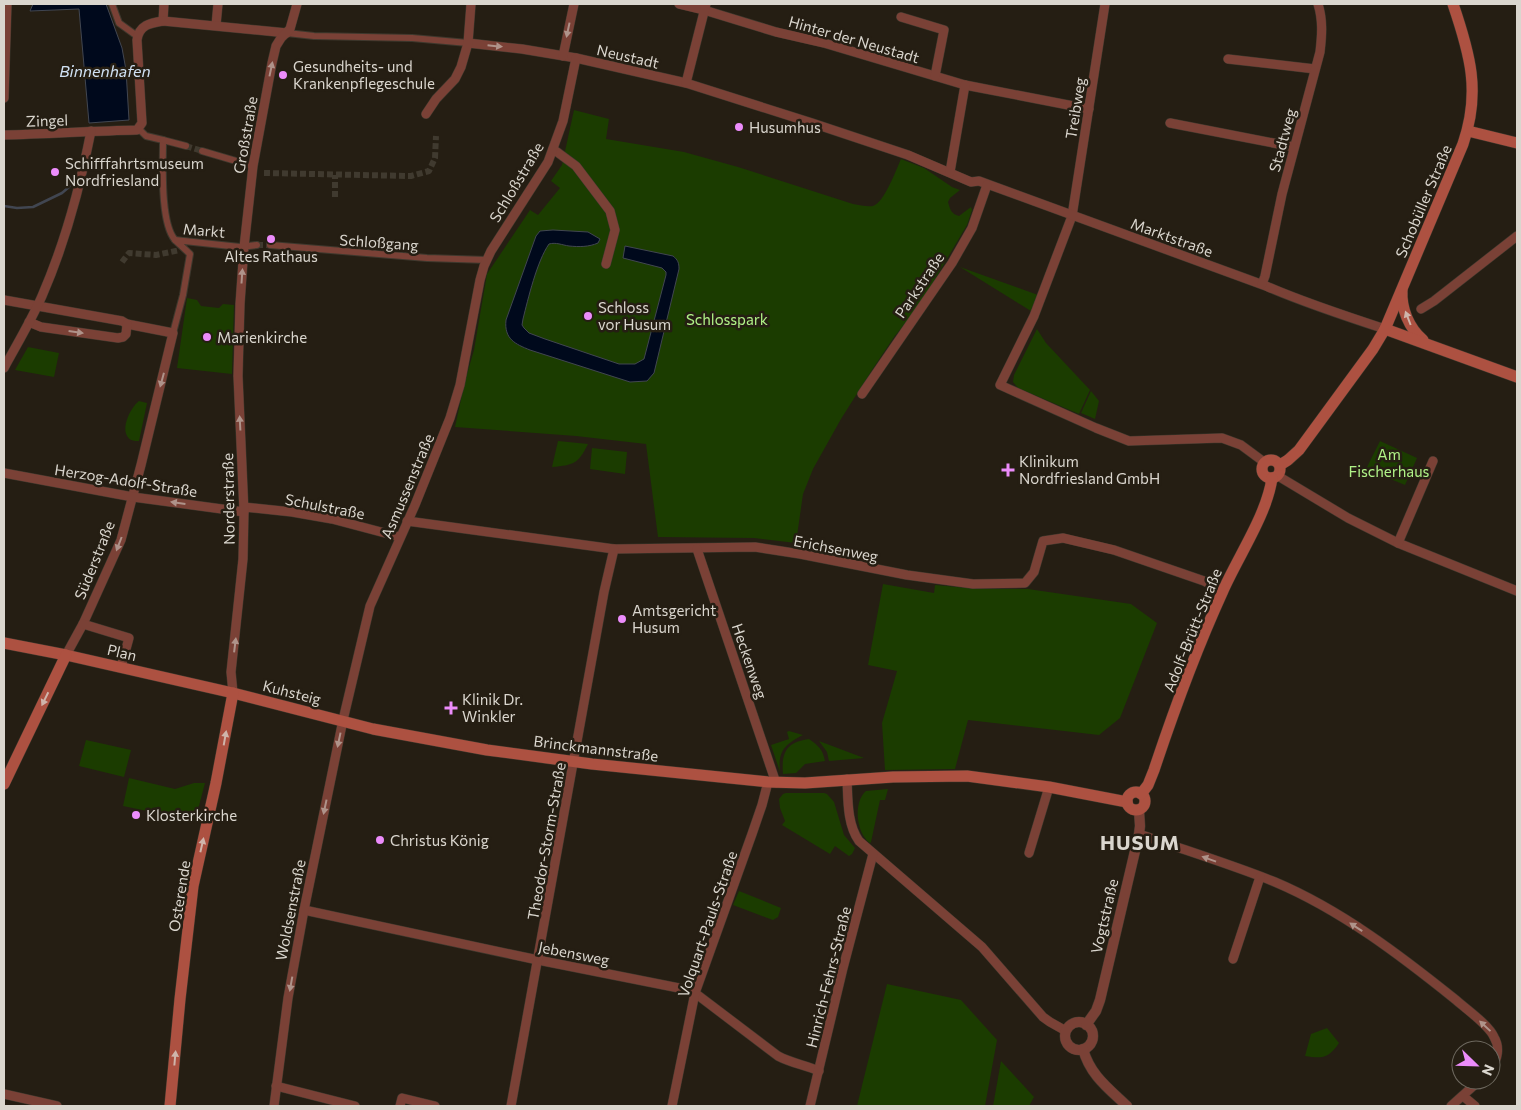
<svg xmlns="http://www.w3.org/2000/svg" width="1521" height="1110" font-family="Commissioner,sans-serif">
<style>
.green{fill:#1b3c00}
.water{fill:#00091c;stroke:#414651}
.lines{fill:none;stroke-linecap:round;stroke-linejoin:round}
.stream{stroke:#414651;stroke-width:2.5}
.pedestrian-tunnel{stroke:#403a2f;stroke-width:6;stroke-dasharray:6 3;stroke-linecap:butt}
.pedestrian-casing{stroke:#3e382d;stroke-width:8}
.minor-casing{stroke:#3e382d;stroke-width:10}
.tertiary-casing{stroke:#3e382d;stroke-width:11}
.secondary-casing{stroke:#3e382d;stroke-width:12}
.pedestrian{stroke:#7a4136;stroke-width:6}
.minor{stroke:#7a4136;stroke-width:9}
.tertiary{stroke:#7a4136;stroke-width:10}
.secondary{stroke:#ad5141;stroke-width:11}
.oneway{fill:#af938a}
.oneway2{fill:#cfb5ab}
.poi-dot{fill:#ec8cfb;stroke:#251e13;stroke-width:2}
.labels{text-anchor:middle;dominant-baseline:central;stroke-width:5;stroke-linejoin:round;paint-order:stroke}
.street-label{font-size:15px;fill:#dad6ce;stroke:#251e13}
.poi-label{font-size:15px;fill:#dad6ce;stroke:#251e13;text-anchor:start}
.park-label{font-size:15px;fill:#b0f287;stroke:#251e13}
.water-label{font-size:16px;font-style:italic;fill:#d0e1f3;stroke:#251e13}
.district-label{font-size:20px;font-weight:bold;letter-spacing:1px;fill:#dad6ce;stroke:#251e13}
</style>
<rect width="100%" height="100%" fill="#251e13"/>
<g class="green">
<path d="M574,110L609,119L606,139L684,152L738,167L853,204C860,205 867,207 873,206C884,203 896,170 901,159L924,168L952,187L960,190L950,198L948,202C950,209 951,214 959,216L971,207L972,210L967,225L919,306L894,337L872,370L841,419L813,469L803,494L796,543L754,538L658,537L646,444L576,436L455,427L465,381L474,350L487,274L530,210L538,215L560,188L551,181L562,165Z"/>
<polygon points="960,267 1038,295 1031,311"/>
<polygon points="187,298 197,300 201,306 219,308 223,304 234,305 232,374 177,368"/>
<polygon points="1037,329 1046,343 1090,390 1079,414 1018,388 1013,382 1014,375"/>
<polygon points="28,347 59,353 54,377 15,370"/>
<polygon points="1091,391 1099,401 1095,419 1081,413"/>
<path d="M139,401L147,403L139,441C136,441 134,441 131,440C118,432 130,408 139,401Z"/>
<path d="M558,441L588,444C578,464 574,465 552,467Z"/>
<polygon points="1380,441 1417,458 1405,485 1366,469"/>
<polygon points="592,448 627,452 625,474 590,469"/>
<polygon points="883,584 934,593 935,585 979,589 1028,589 1131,604 1157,623 1120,718 1099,735 968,720 955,769 885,770 882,723 897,671 868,665"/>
<path d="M789,731L803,735C784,745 778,751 780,772L771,745L789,739L787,732Z"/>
<path d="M809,739C819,746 823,750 825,761L805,764L796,773L783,774C781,752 787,742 809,739Z"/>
<polygon points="86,740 131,750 124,777 79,766"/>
<polygon points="819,741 864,758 829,761 827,752"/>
<polygon points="129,778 175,789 194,783 205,783 195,821 123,806"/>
<path d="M888,789L885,800H880L871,842L870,843C856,833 853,802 866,791Z"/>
<polygon points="786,793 824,793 827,794 834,802 844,835 855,848 852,854 849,856 835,846 830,854 782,825 785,821 780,808 779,799 783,794"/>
<polygon points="739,891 781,908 778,917 773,920 733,905"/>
<polygon points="887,984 961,1000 997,1040 985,1106 857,1106"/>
<path d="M1327,1028L1339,1043C1329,1058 1322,1059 1305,1056L1311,1034Z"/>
<polygon points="1001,1061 1034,1097 1029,1106 993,1106"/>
</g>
<g class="water">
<polygon points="33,4 106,4 122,48 126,70 129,120 89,123 79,9 30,11"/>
<path d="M553,230L588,232L600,239L598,243C589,247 579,247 569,246C562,245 556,242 549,244C537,261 528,299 523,319L522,325L524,328L529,333L545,339L619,364H635L644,359L666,275V272L662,268L623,258L625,246L673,256C678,260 679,263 679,269L654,373L647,381L630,382L530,350C515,344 504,339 506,320L536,236L540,231Z"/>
</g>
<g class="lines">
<polyline class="stream" points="4,206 17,208 33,207 62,193 69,187 74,177"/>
<g class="pedestrian-tunnel">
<polyline points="186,146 202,151"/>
<polyline points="264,173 411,176 429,171 435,158 436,136"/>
<polyline points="335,197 335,175"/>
<polyline points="257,245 270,245"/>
<polyline points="122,262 129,253 156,255 180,250"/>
</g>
<g class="pedestrian-casing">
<g id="pedestrian">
<polyline points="112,4 119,23 137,36"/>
<polyline points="287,33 314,36 412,38 468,43"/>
<path d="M139,129L146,136L163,140C163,164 160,223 175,240"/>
<polyline points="163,140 186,146"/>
<polyline points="202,151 253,166"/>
<polyline points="270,245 427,258 487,260"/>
<polyline points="173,333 183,295 190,254 175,240 240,247 257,245"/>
</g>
</g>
<g class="minor-casing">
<g id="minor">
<polyline points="679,4 704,10 776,32 824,43 965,85 1089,109"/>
<polyline points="1105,4 1072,216 1034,316 1000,385 1096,428 1129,441 1222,438 1241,445 1264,462"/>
<polyline points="901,17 944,30 935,76"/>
<polyline points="163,21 164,4"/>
<polyline points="216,25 218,4"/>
<path d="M468,43L522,49L576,58L686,83L812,123L908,155L971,182L979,181L1266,286C1305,303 1345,316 1385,329"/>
<polyline points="563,56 574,4"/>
<polyline points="1228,59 1315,69"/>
<polyline points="686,83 706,4"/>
<polyline points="4,98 7,4"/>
<polyline points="426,114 436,99 455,79 461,67 468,43 471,4"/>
<polyline points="1170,123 1294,147"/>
<path d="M4,135C48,134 92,131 137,130L142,123L137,40C139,25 150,23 163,21L287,33"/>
<polyline points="553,149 576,166 610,211 615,230 606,264"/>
<polyline points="950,172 965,85"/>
<path d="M1262,284L1265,276L1282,194L1320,52C1322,35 1323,20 1318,4"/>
<polyline points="4,300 122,321 127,324 173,333 141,465 121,540 83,624 66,655"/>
<polyline points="1421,309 1434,301 1517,236"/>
<polyline points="29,322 41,327 118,338 123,337 126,334 127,324"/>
<path d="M4,368C17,344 31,321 42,296C65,243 80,188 91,131"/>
<polyline points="862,394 952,263 972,228 987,185"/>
<polyline points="4,473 133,497 244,512"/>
<polyline points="1278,476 1348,518 1398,543 1517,591"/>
<polyline points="244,507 292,512 332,519 400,537"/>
<polyline points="407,521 614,549 755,547 800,554 907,575 973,584 1025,583 1034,572 1043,541 1063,538 1114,550 1204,581 1223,591"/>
<polyline points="1398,543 1433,461"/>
<polyline points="697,549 776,783"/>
<polyline points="83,624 129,638 121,667"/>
<polyline points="233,693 231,672 243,559 244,512 238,376 240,304 244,247 253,166 272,63 276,46 281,38 290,29 297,4"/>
<path d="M847,779C848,800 847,824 859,841L982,947L1043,1017L1050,1022L1066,1031"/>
<path d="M1139,834C1184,850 1230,864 1275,882C1341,910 1400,955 1456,1000C1466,1009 1489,1025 1494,1037C1500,1047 1498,1059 1491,1069"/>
<polyline points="1029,853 1049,787"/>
<path d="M304,910L538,960L689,990L695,993L778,1056C791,1063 805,1065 819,1071"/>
<polyline points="1233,959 1260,877"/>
<polyline points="276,1086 355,1106"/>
<polyline points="4,1094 57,1106"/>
<polyline points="1463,1096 1475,1106"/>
<polyline points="274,1106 288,998 304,910 343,720 370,606 415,505 450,418 460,385 480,280 484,266 491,251 548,162 563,121 576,58"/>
<polyline points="400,1106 402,1098 435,1106"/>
<polyline points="511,1106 604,592 614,549"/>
<polyline points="672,1106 695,993 752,834 762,805 768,782"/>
<polyline points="810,1106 843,968 873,854"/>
<polyline points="1451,1106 1480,1080"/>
</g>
</g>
<g class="tertiary-casing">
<g id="tertiary">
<circle cx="1079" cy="1036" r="14"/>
<polyline points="1086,1025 1096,1011 1100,1000 1139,834 1140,826 1139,811"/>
<path d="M1083,1049C1090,1075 1108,1088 1127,1106"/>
</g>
</g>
<g class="secondary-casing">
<g id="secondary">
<polyline points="1468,131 1517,143"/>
<path d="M1402,290C1401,309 1409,328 1423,340"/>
<polyline points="1385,329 1517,377"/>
<circle cx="1271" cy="469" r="9"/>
<path d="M1280,465L1288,460L1299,450L1373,349L1385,329L1463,144C1481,92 1470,54 1453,4"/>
<polyline points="4,643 66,655 233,693 373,729 487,750 592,764 768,782 805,783 893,777 967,776 1049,787 1127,802"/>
<polyline points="4,784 66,655"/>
<circle cx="1136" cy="801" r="9"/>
<path d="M1141,794L1148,785L1154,770C1174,710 1196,650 1222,593C1237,558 1267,515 1272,478"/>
<polyline points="170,1106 180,999 193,886 216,783 233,693"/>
</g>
</g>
<use href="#pedestrian" class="pedestrian"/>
<use href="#minor" class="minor"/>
<use href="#tertiary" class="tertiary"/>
<use href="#secondary" class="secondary"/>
</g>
<defs><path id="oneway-solid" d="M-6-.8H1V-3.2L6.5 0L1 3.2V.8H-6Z" transform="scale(1.25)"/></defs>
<g class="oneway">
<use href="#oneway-solid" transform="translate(568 30) rotate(102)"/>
<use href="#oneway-solid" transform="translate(495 46) rotate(6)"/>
<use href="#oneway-solid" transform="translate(271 69) rotate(-78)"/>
<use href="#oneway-solid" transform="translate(242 276) rotate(-86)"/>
<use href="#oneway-solid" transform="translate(76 332) rotate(8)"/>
<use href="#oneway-solid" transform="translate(162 380) rotate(105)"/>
<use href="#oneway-solid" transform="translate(240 423) rotate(-93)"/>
<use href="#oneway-solid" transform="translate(178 503) rotate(-172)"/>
<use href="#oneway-solid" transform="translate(119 544) rotate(111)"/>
<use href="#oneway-solid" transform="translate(235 645) rotate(-83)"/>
<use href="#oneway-solid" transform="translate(339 740) rotate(102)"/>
<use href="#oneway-solid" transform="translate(325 807) rotate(102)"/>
<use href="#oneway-solid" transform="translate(1209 859) rotate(-160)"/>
<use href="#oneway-solid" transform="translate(1356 927) rotate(-147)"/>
<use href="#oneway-solid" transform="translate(291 984) rotate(100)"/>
<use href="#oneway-solid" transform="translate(1485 1026) rotate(-137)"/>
</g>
<g class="oneway2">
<use href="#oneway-solid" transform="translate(1408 318) rotate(-111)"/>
<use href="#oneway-solid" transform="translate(45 699) rotate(116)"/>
<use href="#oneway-solid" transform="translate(225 738) rotate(-80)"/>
<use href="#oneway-solid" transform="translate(202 845) rotate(-77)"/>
<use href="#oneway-solid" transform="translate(175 1058) rotate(-85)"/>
</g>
<g class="poi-dot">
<circle cx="283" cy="75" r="5"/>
<circle cx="739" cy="127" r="5"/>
<circle cx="55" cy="172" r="5"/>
<circle cx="271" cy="239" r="5"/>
<circle cx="588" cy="316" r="5"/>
<circle cx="207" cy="337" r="5"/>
<path d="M1005.5 462.5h5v5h5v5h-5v5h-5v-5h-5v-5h5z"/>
<circle cx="622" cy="619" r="5"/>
<path d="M448.5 700.5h5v5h5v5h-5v5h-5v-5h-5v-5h5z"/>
<circle cx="136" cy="815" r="5"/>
<circle cx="380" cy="840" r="5"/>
</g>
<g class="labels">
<g class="street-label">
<text transform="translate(854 39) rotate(16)">Hinter der Neustadt</text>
<text transform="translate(628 56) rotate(13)">Neustadt</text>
<text transform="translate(1075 108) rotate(-81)">Treibweg</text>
<text transform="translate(47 120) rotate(-2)">Zingel</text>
<text transform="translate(245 135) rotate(-80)">Großstraße</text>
<text transform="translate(1282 140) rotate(-75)">Stadtweg</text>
<text transform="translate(516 182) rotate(-59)">Schloßstraße</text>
<text transform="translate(1423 201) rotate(-67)">Schobüller Straße</text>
<text transform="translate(204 230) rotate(5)">Markt</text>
<text transform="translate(1172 237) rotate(20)">Marktstraße</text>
<text transform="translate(379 242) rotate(4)">Schloßgang</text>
<text transform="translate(919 285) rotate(-56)">Parkstraße</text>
<text transform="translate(126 480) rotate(9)">Herzog-Adolf-Straße</text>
<text transform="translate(407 486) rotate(-67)">Asmussenstraße</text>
<text transform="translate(228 499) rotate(-91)">Norderstraße</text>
<text transform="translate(325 506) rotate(11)">Schulstraße</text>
<text transform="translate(836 548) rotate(11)">Erichsenweg</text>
<text transform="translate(94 560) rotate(-68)">Süderstraße</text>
<text transform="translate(1192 630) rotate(-68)">Adolf-Brütt-Straße</text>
<text transform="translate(122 652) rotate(13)">Plan</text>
<text transform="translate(750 661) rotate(71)">Heckenweg</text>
<text transform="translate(292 692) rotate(14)">Kuhsteig</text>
<text transform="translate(596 748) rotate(7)">Brinckmannstraße</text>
<text transform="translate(546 841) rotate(-80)">Theodor-Storm-Straße</text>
<text transform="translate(179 896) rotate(-81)">Osterende</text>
<text transform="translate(290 910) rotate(-79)">Woldsenstraße</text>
<text transform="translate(1104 916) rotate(-77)">Vogtstraße</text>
<text transform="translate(707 924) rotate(-71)">Volquart-Pauls-Straße</text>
<text transform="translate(574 953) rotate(11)">Jebensweg</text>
<text transform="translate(828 977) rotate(-76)">Hinrich-Fehrs-Straße</text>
</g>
<g class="poi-label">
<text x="293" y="66">Gesundheits- und<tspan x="293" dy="17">Krankenpflegeschule</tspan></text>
<text x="749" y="127">Husumhus</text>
<text x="65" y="163">Schifffahrtsmuseum<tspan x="65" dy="17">Nordfriesland</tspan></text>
<text x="271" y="256" text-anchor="middle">Altes Rathaus</text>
<text x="598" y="307">Schloss<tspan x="598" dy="17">vor Husum</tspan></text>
<text x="217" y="337">Marienkirche</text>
<text x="1019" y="461">Klinikum<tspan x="1019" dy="17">Nordfriesland GmbH</tspan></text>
<text x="632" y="610">Amtsgericht<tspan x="632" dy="17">Husum</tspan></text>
<text x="462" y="699">Klinik Dr.<tspan x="462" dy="17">Winkler</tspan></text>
<text x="146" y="815">Klosterkirche</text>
<text x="390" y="840">Christus König</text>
</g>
<g class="park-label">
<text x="727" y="319">Schlosspark</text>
<text x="1389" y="454">Am<tspan x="1389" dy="17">Fischerhaus</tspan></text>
</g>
<g class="water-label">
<text x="105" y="70">Binnenhafen</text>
</g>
<g class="district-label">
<text x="1140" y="842">HUSUM</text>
</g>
</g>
<rect width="1521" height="1110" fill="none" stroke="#dad6ce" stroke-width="10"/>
<g transform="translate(1476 1065) rotate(113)"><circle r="24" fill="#251e13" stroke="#6d685e"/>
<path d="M0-4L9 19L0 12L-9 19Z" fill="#ec8cfb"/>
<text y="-8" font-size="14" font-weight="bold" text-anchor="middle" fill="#dad6ce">N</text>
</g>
</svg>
